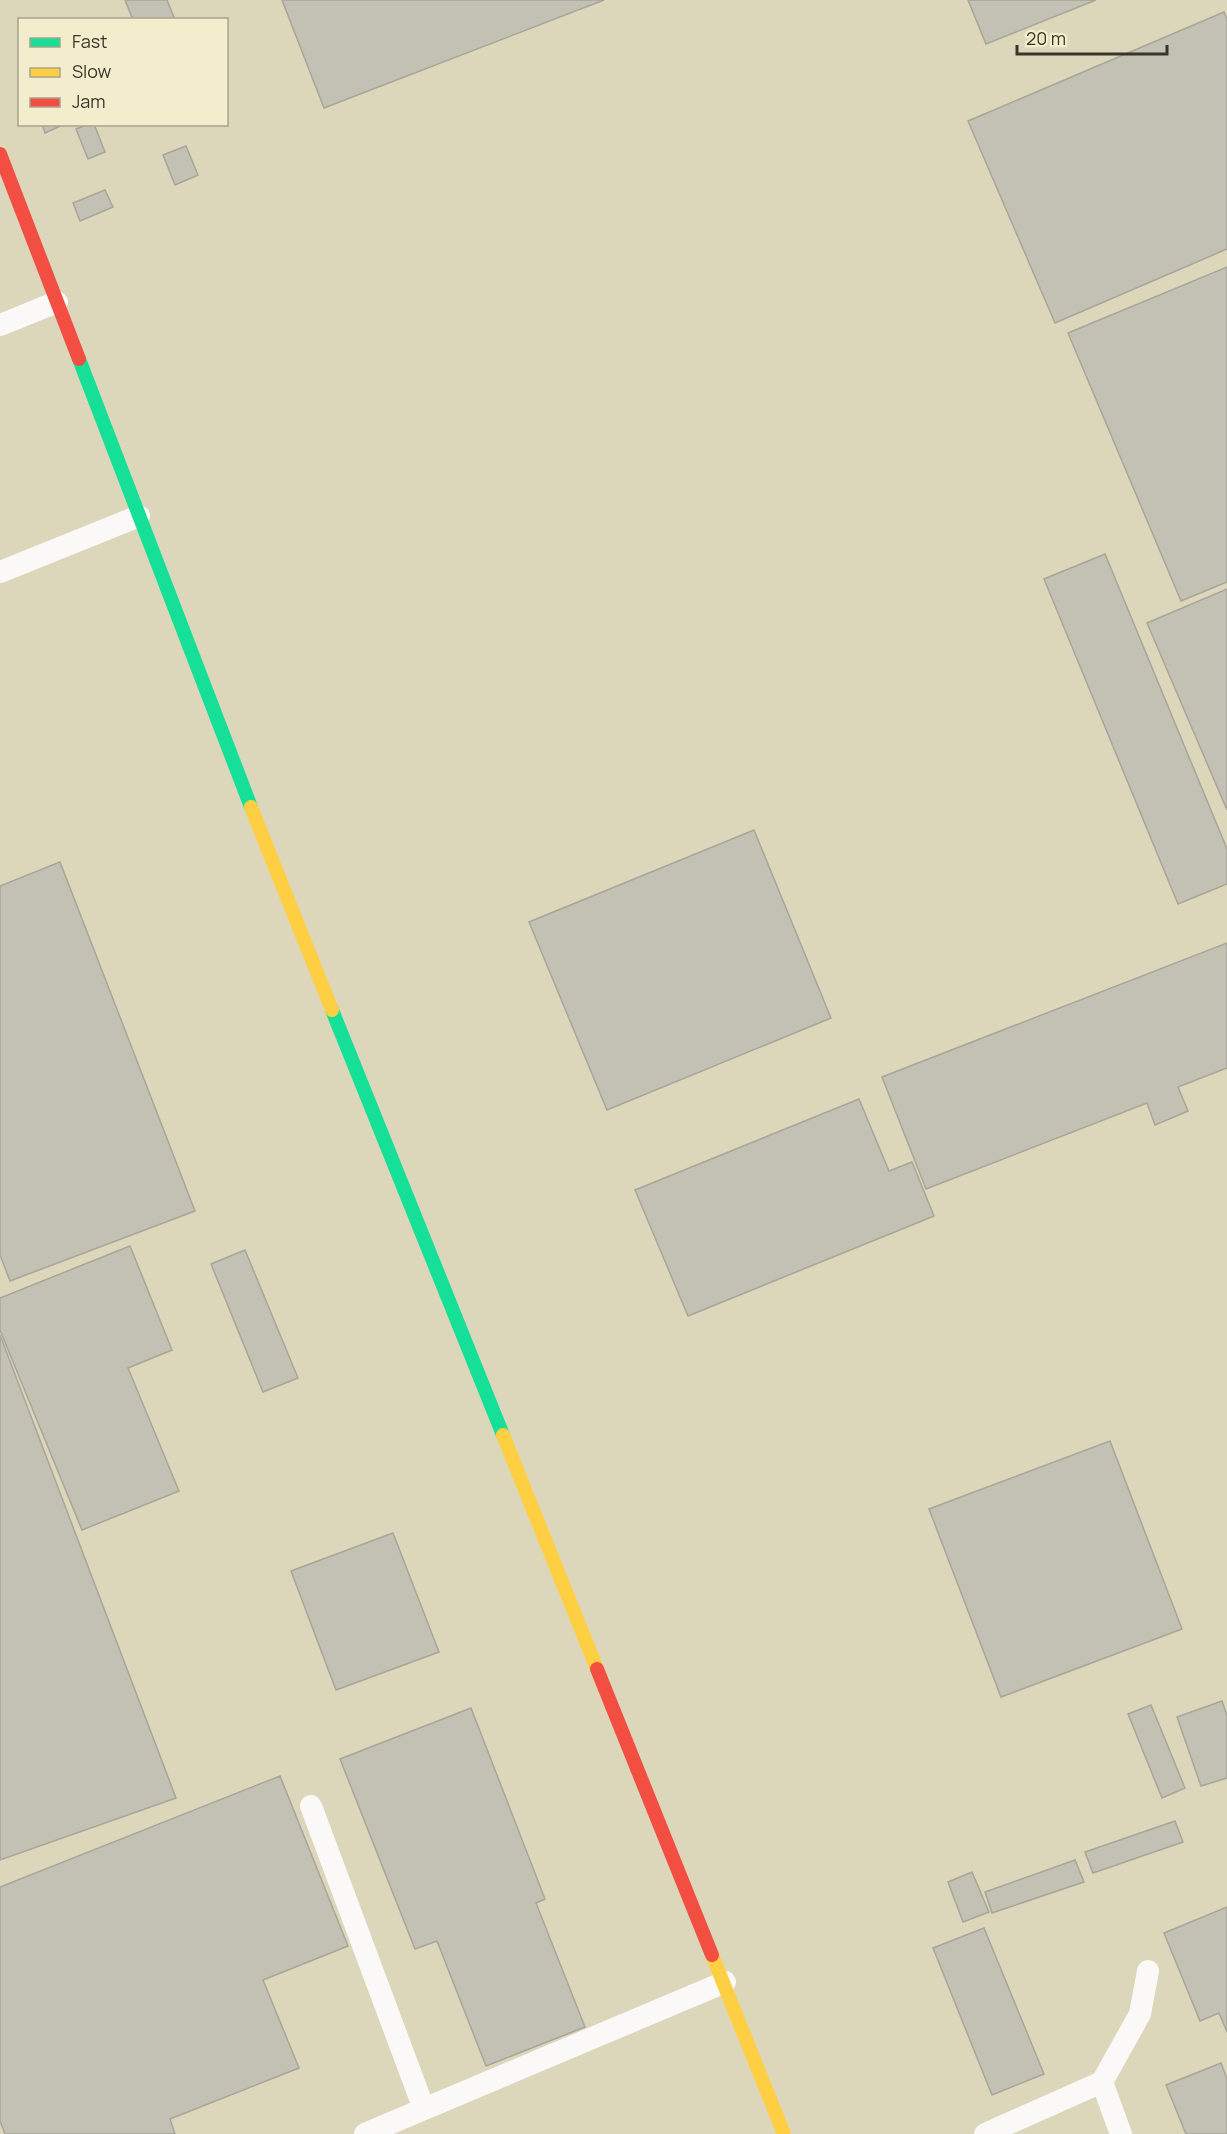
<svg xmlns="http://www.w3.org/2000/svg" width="1227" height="2134" font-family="Manrope,sans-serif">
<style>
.built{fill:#dcd6ba;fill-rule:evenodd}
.building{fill:#c3c1b4;stroke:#a8a599;stroke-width:1.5}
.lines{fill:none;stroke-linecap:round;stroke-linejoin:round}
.lane{stroke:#faf9f7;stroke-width:22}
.fast{stroke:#16e098;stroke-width:14}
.slow{stroke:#ffcf43;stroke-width:14}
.jam{stroke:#f24e42;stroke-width:14}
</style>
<rect width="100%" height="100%" fill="#ddd9c9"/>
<path class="built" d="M0,0H1227V2134H0ZM20,20H226V124H20Z"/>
<g class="building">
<polygon points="125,0 167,0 175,20 133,20"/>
<polygon points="282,0 604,0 324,108"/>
<polygon points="968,0 1096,0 986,44"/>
<polygon points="1224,12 1227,19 1227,249 1055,323 968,121"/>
<polygon points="42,124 65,124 45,133"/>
<polygon points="89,124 94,124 105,152 88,159 76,129"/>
<polygon points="186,146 198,175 175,185 163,155"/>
<polygon points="105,190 113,207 80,221 73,203"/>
<polygon points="1227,267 1227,582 1181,601 1068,333"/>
<polygon points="1105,554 1227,849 1227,884 1178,904 1044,579"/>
<polygon points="1227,589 1227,810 1147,623"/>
<polygon points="754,830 831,1018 607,1110 529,922"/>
<polygon points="60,862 195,1211 10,1281 0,1255 0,886"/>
<polygon points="1227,943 1227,1068 1178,1087 1188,1111 1155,1125 1147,1103 926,1189 882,1077"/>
<polygon points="859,1099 889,1171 912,1162 934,1216 688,1316 635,1190"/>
<polygon points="130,1246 172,1350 128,1368 179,1491 82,1530 0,1330 0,1298"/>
<polygon points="245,1250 298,1378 263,1392 211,1264"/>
<polygon points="0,1335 176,1798 0,1860"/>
<polygon points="1110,1441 1182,1629 1001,1697 929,1509"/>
<polygon points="393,1533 439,1652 336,1690 291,1571"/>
<polygon points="1222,1701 1227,1716 1227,1778 1201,1786 1177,1717"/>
<polygon points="1151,1705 1185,1788 1162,1798 1128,1714"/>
<polygon points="471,1708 545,1899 536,1903 585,2027 486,2066 437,1941 415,1949 340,1759"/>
<polygon points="280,1776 348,1946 263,1980 299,2068 170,2119 175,2134 5,2134 0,2121 0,1887"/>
<polygon points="1175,1821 1183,1842 1093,1873 1085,1852"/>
<polygon points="1075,1860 1084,1882 992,1913 985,1892"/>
<polygon points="972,1872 989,1912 963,1922 948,1882"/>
<polygon points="1227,1907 1227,2032 1219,2013 1200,2021 1164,1933"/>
<polygon points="984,1928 1044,2074 992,2095 933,1948"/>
<polygon points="1221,2063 1227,2079 1227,2134 1186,2134 1166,2085"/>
</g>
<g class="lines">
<g class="lane">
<polyline points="0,325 57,302"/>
<polyline points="0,572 139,516"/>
<polyline points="311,1806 424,2109"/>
<polyline points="1102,2082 1121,2134"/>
<polyline points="365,2134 725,1982"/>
<polyline points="985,2134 1102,2082 1140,2014 1148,1971"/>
</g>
<g class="fast">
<polyline points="79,359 251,807"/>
<polyline points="332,1010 503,1435"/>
</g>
<g class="slow">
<polyline points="251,807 332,1010"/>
<polyline points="503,1435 597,1669"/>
<polyline points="712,1955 784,2134"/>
</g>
<g class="jam">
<polyline points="0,154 79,359"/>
<polyline points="597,1669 712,1955"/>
</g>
</g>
<rect x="18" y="18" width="210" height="108" fill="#f3edce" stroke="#a8a48c" stroke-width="1.5"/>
<rect x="30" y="38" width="30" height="9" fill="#16e098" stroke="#a8a48c" stroke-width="1.5"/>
<text x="72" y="48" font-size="18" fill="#38362a">Fast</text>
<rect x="30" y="68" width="30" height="9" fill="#ffcf43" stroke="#a8a48c" stroke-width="1.5"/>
<text x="72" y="78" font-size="18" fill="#38362a">Slow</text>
<rect x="30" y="98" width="30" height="9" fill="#f24e42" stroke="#a8a48c" stroke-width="1.5"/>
<text x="72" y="108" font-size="18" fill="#38362a">Jam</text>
<path d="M1017 45v9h150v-9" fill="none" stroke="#38362a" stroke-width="3"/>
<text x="1026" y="45" font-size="18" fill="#38362a" stroke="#f3edce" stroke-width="4.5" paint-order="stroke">20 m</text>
</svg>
